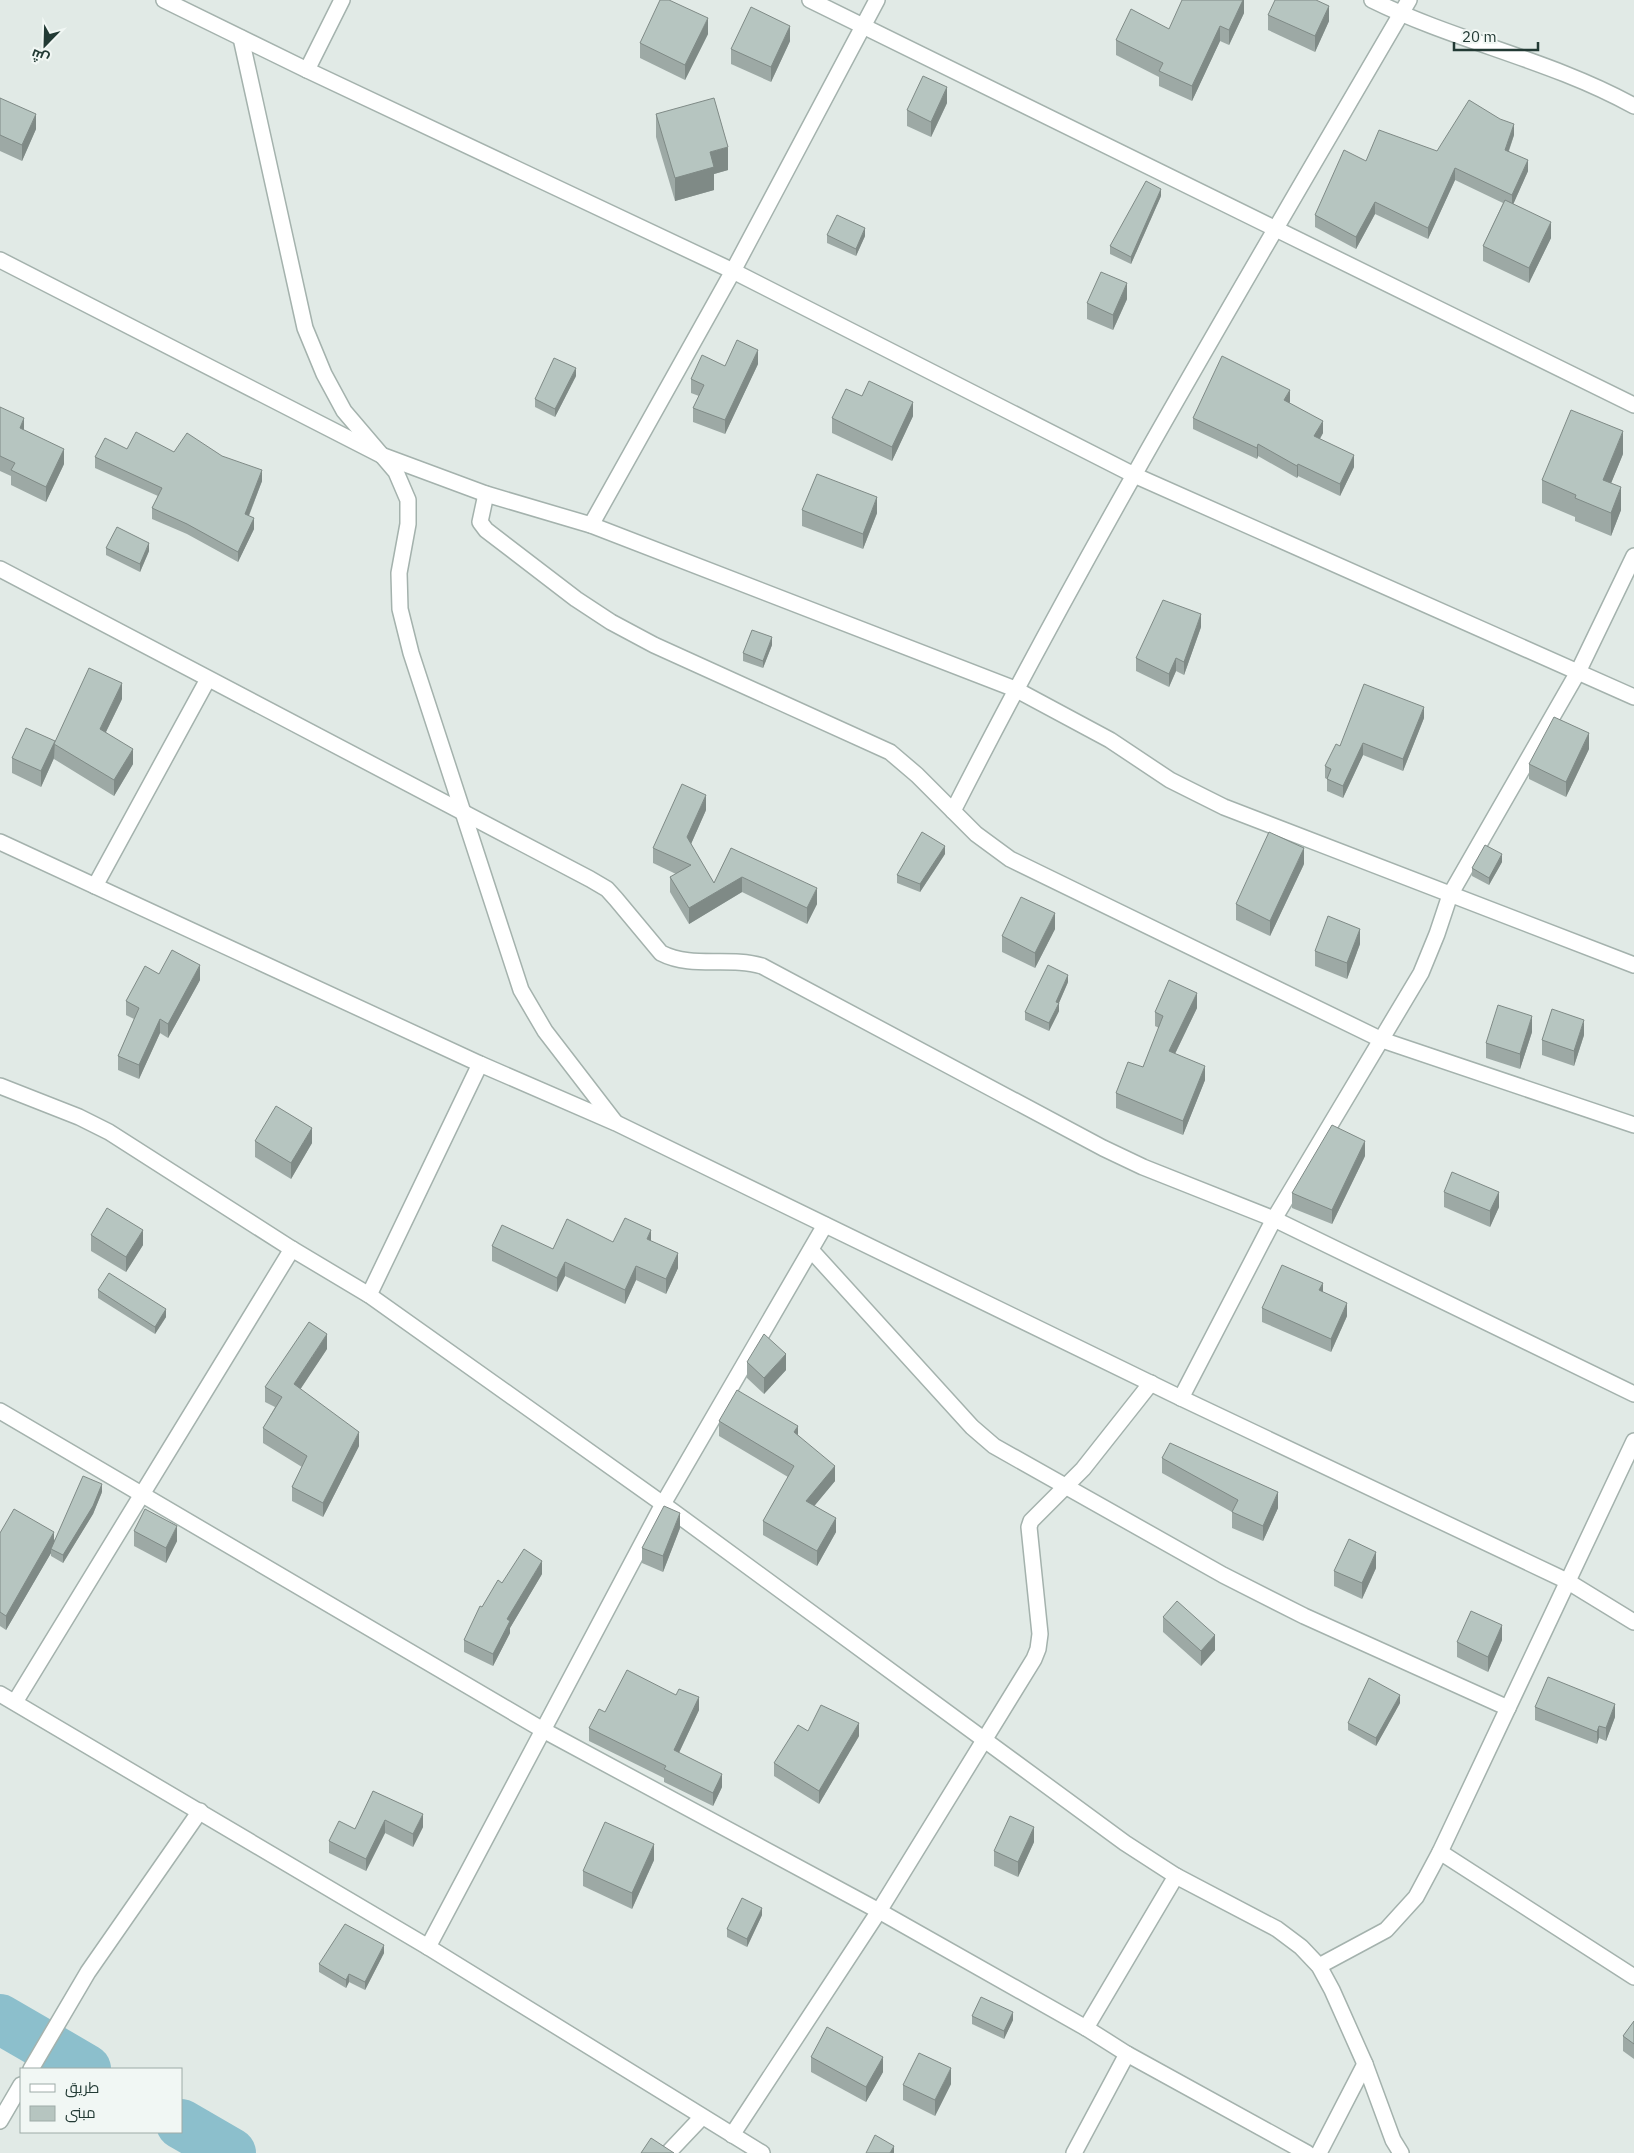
<svg xmlns="http://www.w3.org/2000/svg" width="1634" height="2153" font-family="'IBM Plex Sans',Cairo,sans-serif">
<style>
.lines{fill:none;stroke-linecap:round;stroke-linejoin:round}
.river{stroke:#8cbfcc;stroke-width:50}
.street-casing{stroke:#a4b2ad;stroke-width:18}
.street{stroke:#fff;stroke-width:15}
.wall{fill:#9da9a5}
.shaded-wall{fill:#7f8a86}
.building{fill:#b6c5c0;stroke:#7f8a86}
</style>
<rect width="100%" height="100%" fill="#e1eae6"/>
<g class="lines">
<g class="river">
<polyline points="0,2019 86,2069"/>
<polyline points="181,2124 231,2153"/>
</g>
<g class="street-casing">
<g id="street">
<polyline points="164,0 307,70 733,271 1134,475 1634,697"/>
<polyline points="810,0 1634,405"/>
<path d="M1372,0C1457,42 1551,60 1634,106"/>
<polyline points="241,38 305,328 324,374 344,411 396,472 408,500 408,524 399,573 400,609 411,653 521,990 545,1031 615,1122"/>
<polyline points="307,70 342,0"/>
<polyline points="0,260 381,455 486,494 591,525 1015,689 1110,740 1170,780 1224,807 1634,965"/>
<polyline points="486,494 480,522 486,530 576,599 611,622 654,645 890,752 917,775 976,834 1010,859 1382,1040 1634,1125"/>
<polyline points="591,525 733,271 877,0"/>
<path d="M0,569L590,879L607,889L616,899L661,953C692,969 729,956 762,966L1103,1148L1143,1167L1274,1219L1634,1394"/>
<path d="M953,811C1094,534 1253,268 1409,0"/>
<polyline points="0,842 480,1064 616,1123 1181,1398 1567,1581 1634,1622"/>
<polyline points="95,886 208,679"/>
<polyline points="0,1086 79,1117 109,1132 292,1249 369,1295 663,1504 1125,1843 1176,1876 1277,1929 1301,1947 1319,1966 1332,1990 1365,2064 1393,2140 1401,2153"/>
<polyline points="811,1250 972,1427 994,1446 1223,1575 1304,1616 1508,1708"/>
<polyline points="369,1295 480,1064"/>
<polyline points="1181,1398 1274,1219 1421,973 1437,934 1450,895 1578,672 1634,556"/>
<polyline points="0,1411 543,1730 879,1911 1086,2028 1127,2054 1307,2153"/>
<polyline points="0,1694 428,1947 762,2153"/>
<polyline points="15,1702 292,1249"/>
<polyline points="1440,1852 1634,1977"/>
<polyline points="428,1947 663,1504 825,1225"/>
<polyline points="1319,1966 1386,1930 1416,1897 1440,1852 1634,1441"/>
<polyline points="1086,2028 1176,1876"/>
<polyline points="31,2069 88,1972 200,1811"/>
<polyline points="0,2121 21,2085"/>
<polyline points="732,2135 879,1911 1034,1659 1038,1649 1040,1634 1029,1527 1031,1521 1083,1469 1151,1383"/>
<polyline points="668,2153 702,2117"/>
<polyline points="1074,2153 1127,2054"/>
<polyline points="1319,2153 1365,2064"/>
</g>
</g>
<use href="#street" class="street"/>
</g>
<g class="wall">
<polygon points="1244,0 1244,13 1229,45 1220,41 1192,101 1159,86 1159,77 1116,55 1116,40 1169,29"/>
<polygon points="1268,15 1329,21 1315,52 1268,30"/>
<polygon points="708,34 685,80 640,58 640,43"/>
<polygon points="790,41 771,82 731,64 731,49"/>
<polygon points="0,98 36,129 22,161 0,151"/>
<polygon points="947,103 931,137 907,126 907,110"/>
<polygon points="656,114 728,170 714,174 714,190 675,201 656,137"/>
<polygon points="1514,135 1509,151 1528,171 1513,204 1551,238 1529,283 1483,261 1483,246 1503,203 1455,180 1428,239 1375,214 1356,249 1315,227 1315,215 1366,161 1437,151"/>
<polygon points="1161,196 1131,264 1110,254 1110,246"/>
<polygon points="827,235 865,236 856,256 827,243"/>
<polygon points="1127,299 1113,330 1087,319 1087,303"/>
<polygon points="758,364 725,434 693,422 693,408 699,396 691,393 691,379 725,366"/>
<polygon points="576,376 555,417 535,407 535,399"/>
<polygon points="862,396 913,416 892,461 832,433 832,418"/>
<polygon points="1290,402 1289,403 1323,433 1320,439 1354,467 1340,496 1298,476 1297,478 1258,456 1257,459 1193,429 1193,418"/>
<polygon points="0,407 24,430 64,464 46,502 11,485 11,476 0,471"/>
<polygon points="127,449 174,452 222,456 262,481 249,516 254,529 238,562 187,534 152,519 152,508 158,496 95,468 95,457"/>
<polygon points="1623,454 1611,483 1621,510 1611,536 1575,521 1575,517 1542,503 1542,480"/>
<polygon points="802,510 877,513 863,549 802,526"/>
<polygon points="106,548 149,551 140,572 106,555"/>
<polygon points="1201,627 1184,675 1176,671 1169,687 1136,671 1136,658"/>
<polygon points="772,645 763,668 743,661 743,653"/>
<polygon points="122,699 106,732 133,764 114,796 54,759 54,758 41,787 12,773 12,758 55,743"/>
<polygon points="1424,718 1403,771 1363,755 1343,798 1327,791 1327,779 1325,778 1325,766 1340,746"/>
<polygon points="1589,749 1566,797 1529,779 1529,764"/>
<polygon points="706,810 691,844 714,883 731,848 817,904 807,924 742,892 689,924 670,892 670,877 676,874 653,863 653,848"/>
<polygon points="945,854 920,892 897,883 897,875"/>
<polygon points="1502,862 1489,885 1472,876 1472,868"/>
<polygon points="1304,864 1270,936 1236,920 1236,904"/>
<polygon points="1055,929 1035,968 1002,952 1002,936"/>
<polygon points="1360,944 1347,979 1315,966 1315,951"/>
<polygon points="200,980 168,1038 160,1033 139,1079 118,1070 118,1056 134,1019 126,1015 126,1001"/>
<polygon points="1068,982 1059,1003 1059,1011 1049,1031 1025,1020 1025,1012"/>
<polygon points="1197,1008 1175,1054 1205,1080 1183,1135 1116,1108 1116,1093 1143,1067 1159,1028 1155,1026 1155,1012"/>
<polygon points="1532,1032 1520,1069 1486,1058 1486,1043"/>
<polygon points="1584,1035 1574,1066 1542,1055 1542,1040"/>
<polygon points="255,1141 312,1143 291,1179 255,1157"/>
<polygon points="1365,1156 1332,1224 1292,1208 1292,1193"/>
<polygon points="1444,1192 1499,1207 1490,1227 1444,1207"/>
<polygon points="91,1235 143,1245 126,1272 91,1251"/>
<polygon points="651,1241 678,1268 666,1294 636,1280 625,1304 565,1276 557,1292 492,1261 492,1246 553,1249 613,1242"/>
<polygon points="98,1290 166,1317 155,1334 98,1298"/>
<polygon points="1323,1292 1347,1316 1331,1352 1262,1322 1262,1308"/>
<polygon points="327,1349 300,1389 359,1446 323,1517 292,1501 292,1487 302,1467 263,1443 263,1428 275,1407 265,1402 265,1387"/>
<polygon points="747,1362 786,1370 764,1394 747,1378"/>
<polygon points="719,1421 798,1435 835,1481 814,1506 836,1532 817,1566 763,1535 763,1521 788,1477 719,1436"/>
<polygon points="1162,1458 1278,1508 1263,1541 1232,1528 1232,1512 1162,1473"/>
<polygon points="102,1492 93,1514 63,1563 51,1556 51,1553 6,1630 0,1626 0,1533 54,1540"/>
<polygon points="680,1528 663,1572 642,1563 642,1548"/>
<polygon points="134,1531 177,1541 166,1563 134,1546"/>
<polygon points="1376,1568 1362,1599 1334,1586 1334,1571"/>
<polygon points="542,1574 510,1628 510,1633 493,1666 464,1652 464,1640 482,1607 502,1583"/>
<polygon points="1163,1617 1215,1650 1201,1666 1163,1632"/>
<polygon points="1502,1640 1488,1672 1457,1657 1457,1642"/>
<polygon points="1400,1703 1376,1746 1348,1730 1348,1723"/>
<polygon points="1535,1707 1615,1717 1606,1741 1599,1738 1597,1744 1535,1720"/>
<polygon points="699,1710 679,1753 722,1787 713,1806 664,1782 664,1778 589,1741 589,1728 605,1712"/>
<polygon points="859,1736 819,1804 774,1776 774,1763"/>
<polygon points="373,1791 423,1827 413,1847 385,1833 366,1871 329,1853 329,1841 355,1829"/>
<polygon points="1034,1842 1018,1877 994,1866 994,1851"/>
<polygon points="654,1860 632,1909 583,1886 583,1871"/>
<polygon points="762,1915 747,1947 727,1937 727,1929"/>
<polygon points="384,1953 365,1990 349,1982 346,1988 319,1972 319,1964"/>
<polygon points="972,2016 1013,2020 1004,2039 972,2024"/>
<polygon points="1634,2021 1634,2059 1623,2051 1623,2036"/>
<polygon points="811,2057 883,2072 866,2102 811,2072"/>
<polygon points="951,2084 935,2116 903,2100 903,2085"/>
</g>
<g class="shaded-wall">
<polygon points="1243,0 1244,0 1244,13 1229,45 1229,30"/>
<polygon points="1329,6 1329,21 1315,52 1315,36"/>
<polygon points="708,18 708,34 685,80 685,65"/>
<polygon points="790,26 790,41 771,82 771,67"/>
<polygon points="1220,26 1220,41 1192,101 1192,86"/>
<polygon points="947,87 947,103 931,137 931,122"/>
<polygon points="36,114 36,129 22,161 22,145"/>
<polygon points="1514,124 1514,135 1505,161 1505,150"/>
<polygon points="728,147 728,170 714,174 714,190 675,201 675,178 710,152"/>
<polygon points="1528,160 1528,171 1512,207 1512,195"/>
<polygon points="1455,168 1455,180 1428,239 1428,228"/>
<polygon points="1161,189 1161,196 1131,264 1131,257"/>
<polygon points="1375,202 1375,214 1356,249 1356,237"/>
<polygon points="1551,222 1551,238 1529,283 1529,268"/>
<polygon points="865,228 865,236 856,256 856,249"/>
<polygon points="1127,283 1127,299 1113,330 1113,315"/>
<polygon points="758,350 758,364 725,434 725,420"/>
<polygon points="576,368 576,376 555,417 555,409"/>
<polygon points="1290,390 1290,402 1284,412 1284,400"/>
<polygon points="913,402 913,416 892,461 892,447"/>
<polygon points="24,418 24,433 20,428"/>
<polygon points="1323,421 1323,433 1314,448 1314,436"/>
<polygon points="1623,431 1623,454 1603,503 1603,480"/>
<polygon points="1258,444 1258,456 1257,459 1257,448"/>
<polygon points="64,449 64,464 46,502 46,487"/>
<polygon points="1354,455 1354,467 1340,496 1340,484"/>
<polygon points="1298,464 1298,476 1297,478 1297,466"/>
<polygon points="262,470 262,481 245,525 245,514"/>
<polygon points="1621,487 1621,510 1611,536 1611,513"/>
<polygon points="877,497 877,513 863,549 863,534"/>
<polygon points="254,518 254,529 238,562 238,552"/>
<polygon points="149,543 149,551 140,572 140,564"/>
<polygon points="1201,614 1201,627 1184,675 1184,662"/>
<polygon points="772,637 772,645 763,668 763,661"/>
<polygon points="1176,658 1176,671 1169,687 1169,674"/>
<polygon points="122,683 122,699 100,744 100,729"/>
<polygon points="1424,707 1424,718 1403,771 1403,759"/>
<polygon points="1589,733 1589,749 1566,797 1566,782"/>
<polygon points="55,741 54,758 41,787 41,771"/>
<polygon points="1363,743 1363,755 1343,798 1343,786"/>
<polygon points="133,749 133,764 114,796 114,780"/>
<polygon points="706,795 706,810 687,853 687,837"/>
<polygon points="945,846 945,854 920,892 920,884"/>
<polygon points="1304,848 1304,864 1270,936 1270,921"/>
<polygon points="1502,854 1502,862 1489,885 1489,878"/>
<polygon points="742,877 742,892 689,924 689,908"/>
<polygon points="817,888 817,904 807,924 807,908"/>
<polygon points="1055,913 1055,929 1035,968 1035,953"/>
<polygon points="1360,929 1360,944 1347,979 1347,963"/>
<polygon points="200,965 200,980 168,1038 168,1024"/>
<polygon points="1068,975 1068,982 1058,1005 1059,1003 1059,1011 1049,1031 1049,1023 1056,1002"/>
<polygon points="1197,993 1197,1008 1169,1066 1169,1051"/>
<polygon points="1532,1016 1532,1032 1520,1069 1520,1054"/>
<polygon points="160,1019 160,1033 139,1079 139,1065"/>
<polygon points="1584,1020 1584,1035 1574,1066 1574,1051"/>
<polygon points="1205,1066 1205,1080 1183,1135 1183,1121"/>
<polygon points="312,1128 312,1143 291,1179 291,1163"/>
<polygon points="1365,1141 1365,1156 1332,1224 1332,1210"/>
<polygon points="1499,1192 1499,1207 1490,1227 1490,1211"/>
<polygon points="143,1230 143,1245 126,1272 126,1257"/>
<polygon points="651,1230 651,1245 647,1239"/>
<polygon points="678,1253 678,1268 666,1294 666,1279"/>
<polygon points="565,1262 565,1276 557,1292 557,1278"/>
<polygon points="636,1266 636,1280 625,1304 625,1290"/>
<polygon points="1323,1283 1323,1297 1319,1290"/>
<polygon points="1347,1303 1347,1316 1331,1352 1331,1339"/>
<polygon points="166,1309 166,1317 155,1334 155,1327"/>
<polygon points="327,1334 327,1349 294,1399 294,1384"/>
<polygon points="786,1354 786,1370 764,1394 764,1378"/>
<polygon points="798,1426 798,1441 794,1432"/>
<polygon points="359,1432 359,1446 323,1517 323,1503"/>
<polygon points="835,1466 835,1481 806,1516 806,1501"/>
<polygon points="102,1484 102,1492 93,1514 63,1563 63,1555"/>
<polygon points="1278,1492 1278,1508 1263,1541 1263,1526"/>
<polygon points="680,1513 680,1528 663,1572 663,1556"/>
<polygon points="836,1518 836,1532 817,1566 817,1551"/>
<polygon points="177,1526 177,1541 166,1563 166,1548"/>
<polygon points="54,1532 54,1546 51,1549 51,1553 6,1630 6,1616"/>
<polygon points="1376,1552 1376,1568 1362,1599 1362,1583"/>
<polygon points="542,1561 542,1574 510,1628 510,1633 493,1666 493,1654 507,1619"/>
<polygon points="1502,1625 1502,1640 1488,1672 1488,1657"/>
<polygon points="1215,1635 1215,1650 1201,1666 1201,1651"/>
<polygon points="1400,1695 1400,1703 1376,1746 1376,1738"/>
<polygon points="699,1697 699,1710 674,1763 674,1750"/>
<polygon points="1615,1704 1615,1717 1606,1741 1606,1728"/>
<polygon points="859,1723 859,1736 819,1804 819,1791"/>
<polygon points="1599,1726 1599,1738 1597,1744 1597,1732"/>
<polygon points="722,1774 722,1787 713,1806 713,1793"/>
<polygon points="423,1814 423,1827 413,1847 413,1834"/>
<polygon points="385,1820 385,1833 366,1871 366,1859"/>
<polygon points="1034,1827 1034,1842 1018,1877 1018,1862"/>
<polygon points="654,1844 654,1860 632,1909 632,1893"/>
<polygon points="762,1908 762,1915 747,1947 747,1939"/>
<polygon points="384,1945 384,1953 365,1990 365,1982"/>
<polygon points="349,1974 349,1982 346,1988 346,1980"/>
<polygon points="1013,2012 1013,2020 1004,2039 1004,2031"/>
<polygon points="883,2057 883,2072 866,2102 866,2087"/>
<polygon points="951,2068 951,2084 935,2116 935,2100"/>
<polygon points="894,2146 894,2153 890,2153"/>
</g>
<g class="building">
<polygon points="660,0 669,0 708,18 685,65 640,43"/>
<polygon points="1182,0 1243,0 1229,30 1220,26 1192,86 1159,71 1163,63 1116,40 1131,9 1169,29"/>
<polygon points="1275,0 1316,0 1329,6 1315,36 1268,15"/>
<polygon points="751,7 790,26 771,67 731,49"/>
<polygon points="923,76 947,87 931,122 907,110"/>
<polygon points="0,98 36,114 22,145 0,135"/>
<polygon points="714,98 728,147 710,152 714,167 675,178 656,114"/>
<polygon points="1469,100 1500,119 1514,124 1505,150 1528,160 1512,195 1455,168 1428,228 1375,202 1356,237 1315,215 1344,150 1366,161 1379,130 1437,151"/>
<polygon points="1146,181 1161,189 1131,257 1110,246"/>
<polygon points="1505,200 1551,222 1529,268 1483,246"/>
<polygon points="837,215 865,228 856,249 827,235"/>
<polygon points="1101,272 1127,283 1113,315 1087,303"/>
<polygon points="737,340 758,350 725,420 693,408 704,385 691,379 702,355 725,366"/>
<polygon points="1222,356 1290,390 1284,400 1323,421 1314,436 1354,455 1340,484 1298,464 1297,466 1258,444 1257,448 1193,418"/>
<polygon points="554,358 576,368 555,409 535,399"/>
<polygon points="869,381 913,402 892,447 832,418 846,389 862,396"/>
<polygon points="0,407 24,418 20,428 64,449 46,487 11,470 15,463 0,456"/>
<polygon points="1571,410 1623,431 1603,480 1621,487 1611,513 1575,498 1576,495 1542,480"/>
<polygon points="136,432 174,452 187,433 222,456 262,470 245,514 254,518 238,552 187,524 152,508 162,488 95,457 105,438 127,449"/>
<polygon points="817,474 877,497 863,534 802,510"/>
<polygon points="117,527 149,543 140,564 106,548"/>
<polygon points="1163,600 1201,614 1184,662 1176,658 1169,674 1136,658"/>
<polygon points="752,630 772,637 763,661 743,653"/>
<polygon points="89,668 122,683 100,729 133,749 114,780 54,744"/>
<polygon points="1364,684 1424,707 1403,759 1363,743 1343,786 1327,779 1331,769 1325,766 1336,744 1340,746"/>
<polygon points="1554,717 1589,733 1566,782 1529,764"/>
<polygon points="26,728 55,741 41,771 12,758"/>
<polygon points="682,784 706,795 687,837 714,883 731,848 817,888 807,908 742,877 689,908 670,877 691,865 653,848"/>
<polygon points="922,832 945,846 920,884 897,875"/>
<polygon points="1269,832 1304,848 1270,921 1236,904"/>
<polygon points="1485,845 1502,854 1489,878 1472,868"/>
<polygon points="1021,897 1055,913 1035,953 1002,936"/>
<polygon points="1328,916 1360,929 1347,963 1315,951"/>
<polygon points="172,950 200,965 168,1024 160,1019 139,1065 118,1056 139,1008 126,1001 145,966 159,974"/>
<polygon points="1048,965 1068,975 1056,1002 1059,1003 1049,1023 1025,1012"/>
<polygon points="1169,980 1197,993 1169,1051 1205,1066 1183,1121 1116,1093 1128,1062 1143,1067 1163,1016 1155,1012"/>
<polygon points="1498,1005 1532,1016 1520,1054 1486,1043"/>
<polygon points="1552,1009 1584,1020 1574,1051 1542,1040"/>
<polygon points="276,1106 312,1128 291,1163 255,1141"/>
<polygon points="1332,1125 1365,1141 1332,1210 1292,1193"/>
<polygon points="1452,1172 1499,1192 1490,1211 1444,1192"/>
<polygon points="107,1208 143,1230 126,1257 91,1235"/>
<polygon points="625,1218 651,1230 647,1239 678,1253 666,1279 636,1266 625,1290 565,1262 557,1278 492,1246 502,1225 553,1249 567,1219 613,1242"/>
<polygon points="1282,1265 1323,1283 1319,1290 1347,1303 1331,1339 1262,1308"/>
<polygon points="109,1273 166,1309 155,1327 98,1290"/>
<polygon points="309,1322 327,1334 294,1384 359,1432 323,1503 292,1487 307,1456 263,1428 282,1397 265,1387"/>
<polygon points="764,1334 786,1354 764,1378 747,1362"/>
<polygon points="737,1390 798,1426 794,1432 835,1466 806,1501 836,1518 817,1551 763,1521 794,1466 719,1421"/>
<polygon points="1170,1443 1278,1492 1263,1526 1232,1512 1238,1500 1162,1458"/>
<polygon points="83,1476 102,1484 93,1506 63,1555 51,1549"/>
<polygon points="664,1506 680,1513 663,1556 642,1548"/>
<polygon points="14,1509 54,1532 6,1616 0,1612 0,1533"/>
<polygon points="145,1509 177,1526 166,1548 134,1531"/>
<polygon points="1349,1539 1376,1552 1362,1583 1334,1571"/>
<polygon points="524,1549 542,1561 507,1619 510,1621 493,1654 464,1640 480,1606 482,1607 498,1580 502,1583"/>
<polygon points="1177,1601 1215,1635 1201,1651 1163,1617"/>
<polygon points="1471,1611 1502,1625 1488,1657 1457,1642"/>
<polygon points="627,1670 676,1695 679,1689 699,1697 674,1750 722,1774 713,1793 664,1769 666,1766 589,1728 599,1709 605,1712"/>
<polygon points="1548,1677 1615,1704 1606,1728 1599,1726 1597,1732 1535,1707"/>
<polygon points="1369,1678 1400,1695 1376,1738 1348,1723"/>
<polygon points="821,1705 859,1723 819,1791 774,1763 798,1725 808,1731"/>
<polygon points="373,1791 423,1814 413,1834 385,1820 366,1859 329,1841 339,1821 355,1829"/>
<polygon points="1010,1816 1034,1827 1018,1862 994,1851"/>
<polygon points="605,1822 654,1844 632,1893 583,1871"/>
<polygon points="742,1898 762,1908 747,1939 727,1929"/>
<polygon points="345,1924 384,1945 365,1982 349,1974 346,1980 319,1964"/>
<polygon points="981,1997 1013,2012 1004,2031 972,2016"/>
<polygon points="1634,2021 1634,2044 1623,2036"/>
<polygon points="827,2027 883,2057 866,2087 811,2057"/>
<polygon points="919,2053 951,2068 935,2100 903,2085"/>
<polygon points="875,2135 894,2146 890,2153 866,2153"/>
<polygon points="651,2138 674,2153 641,2153"/>
</g>
<rect x="20" y="2068" width="162" height="65" fill="#f1f7f4" stroke="#9eaba7"/>
<rect x="30" y="2084" width="25" height="8" fill="#ffffff" stroke="#9eaba7"/>
<text x="65" y="2093" font-size="15" fill="#223a34">طريق</text>
<rect x="30" y="2106" width="25" height="15" fill="#b6c5c0" stroke="#9eaba7"/>
<text x="65" y="2118" font-size="15" fill="#223a34">مبنى</text>
<g transform="translate(45 45) rotate(203)" stroke="#f1f7f4" stroke-width="4" paint-order="stroke">
<path d="M0-4L9 19L0 12L-9 19Z" fill="#223a34"/>
<text y="-8" font-size="14" font-weight="bold" text-anchor="middle" fill="#223a34">ش</text>
</g>
<path d="M1454 42v8h84v-8" fill="none" stroke="#223a34" stroke-width="2.5"/>
<text x="1462" y="42" font-size="15" fill="#223a34" stroke="#f1f7f4" stroke-width="4" paint-order="stroke">20 m</text>
</svg>
